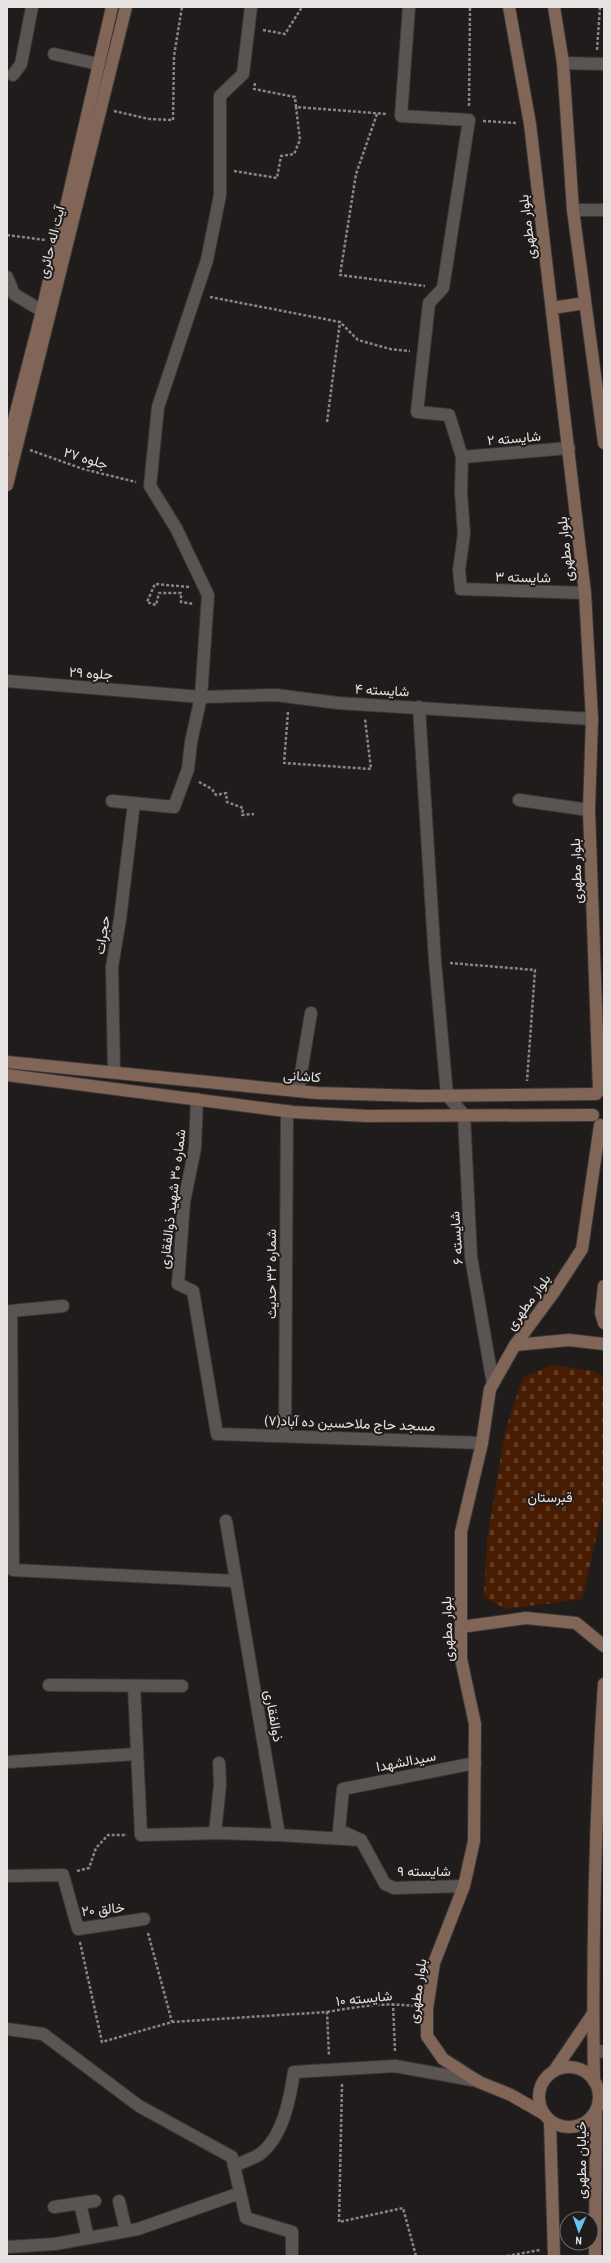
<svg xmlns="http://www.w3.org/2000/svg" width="611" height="2263" font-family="'Archivo Narrow',Vazirmatn,sans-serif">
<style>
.cemetery{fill:url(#cemetery-stones)}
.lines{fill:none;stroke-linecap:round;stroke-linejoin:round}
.street-casing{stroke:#3a3736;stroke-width:14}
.secondary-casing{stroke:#3a3736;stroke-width:14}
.path{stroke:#898584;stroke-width:2.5;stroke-dasharray:3 2;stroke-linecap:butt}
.street{stroke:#5a5553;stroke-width:12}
.secondary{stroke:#816658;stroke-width:12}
.labels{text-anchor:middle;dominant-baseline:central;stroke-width:4;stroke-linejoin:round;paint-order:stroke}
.street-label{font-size:14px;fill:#e5e2e1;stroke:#201c1b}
.park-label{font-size:14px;fill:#f5ded2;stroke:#201c1b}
</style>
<defs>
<pattern id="cemetery-stones" width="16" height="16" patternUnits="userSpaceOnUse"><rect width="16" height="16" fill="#481c00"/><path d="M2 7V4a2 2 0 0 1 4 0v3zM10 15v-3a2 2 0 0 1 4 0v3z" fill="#623d25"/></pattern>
</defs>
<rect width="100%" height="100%" fill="#201c1b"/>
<polygon class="cemetery" points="553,1365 593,1371 604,1376 604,1503 582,1599 506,1609 484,1597 487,1540 505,1432 523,1377"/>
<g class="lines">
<g class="street-casing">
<g id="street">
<polyline points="409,7 401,116 469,120 443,288 429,303 417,412 449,415 462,457 461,492 464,534 459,570 461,589 585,593"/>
<polyline points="54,54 98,64"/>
<polyline points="563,63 604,64"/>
<polyline points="13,75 21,64 32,7"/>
<polyline points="573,210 604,210"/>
<polyline points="7,277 14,294 42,311 50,311"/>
<polyline points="462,457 569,448"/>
<polyline points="7,681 201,697 276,695 338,703 592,719"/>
<polyline points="419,707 435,961 447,1095 464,1115 471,1257 493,1384"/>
<polyline points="519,800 589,810"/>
<polyline points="112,801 174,807 188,769 191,742 201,697 208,595 176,528 150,486 158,407 207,260 220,195 220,96 243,74 251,7"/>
<polyline points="114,1072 112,967 120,919 134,803"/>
<polyline points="298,1091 311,1013"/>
<polyline points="197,1099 195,1148 184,1202 178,1284 193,1291 217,1434 482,1443"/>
<polyline points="63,1306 11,1311 13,1570 235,1581"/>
<polyline points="285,1436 287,1111"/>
<polyline points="226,1521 279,1835 361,1840"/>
<polyline points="49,1685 182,1686"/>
<polyline points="134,1686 141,1835 220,1833 279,1835"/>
<polyline points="7,1762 137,1754"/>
<polyline points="215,1833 220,1785 219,1763"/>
<polyline points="7,1876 63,1875 78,1929 144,1919"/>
<polyline points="464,1886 394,1888 385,1884 361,1840 339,1830 343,1789 475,1763"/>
<polyline points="7,2029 43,2034 139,2106 232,2157 246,2218 292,2232 292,2256"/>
<polyline points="594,2050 604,2052"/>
<path d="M234,2166C242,2162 253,2159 260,2154C283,2137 290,2098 294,2072L395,2066L478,2081"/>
<polyline points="119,2201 126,2231"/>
<polyline points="80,2203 88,2238"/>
<polyline points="54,2207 95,2201"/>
<polyline points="7,2247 55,2244 138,2229 240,2193"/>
</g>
</g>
<g class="secondary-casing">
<g id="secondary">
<polyline points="509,7 530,124 585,593 592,719 589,810 599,1091"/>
<polyline points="554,7 563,63 573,210 604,443"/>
<polyline points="552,308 585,303"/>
<polyline points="7,447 42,311 112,7"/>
<polyline points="7,485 126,7"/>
<polyline points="7,1062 317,1093 422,1096 596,1094"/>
<polyline points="7,1075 293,1112 367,1116 593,1115"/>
<polyline points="604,1286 601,1313 604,1323"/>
<polyline points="515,1345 569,1340 604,1344"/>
<polyline points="461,1627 526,1618 576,1623 604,1646"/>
<circle cx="569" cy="2097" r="30"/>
<polyline points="554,2071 592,2015"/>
<path d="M594,2081C592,1949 595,1816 604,1684"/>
<polyline points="544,2114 511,2095 479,2082 443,2059 427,2036 427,2009 434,1963 464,1886 474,1841 475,1724 461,1659 461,1532 482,1443 490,1389 515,1345 554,1292 582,1249 600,1125"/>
<polyline points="550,2121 554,2256"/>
<polyline points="595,2256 596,2112"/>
</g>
</g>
<g class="path">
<polyline points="263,30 285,34 302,7"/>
<polyline points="597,50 600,7"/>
<polyline points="255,83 254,89 295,97 296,107 387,114"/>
<polyline points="469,106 470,7"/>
<polyline points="114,111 149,119 173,120 174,56 182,7"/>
<polyline points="377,114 356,174 340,275 425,286"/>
<polyline points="483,121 516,123"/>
<polyline points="234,171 277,178 281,156 294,154 300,140 296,107"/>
<polyline points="7,235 45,240"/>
<polyline points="210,297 340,322 358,340 390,349 410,351"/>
<polyline points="327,422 340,322"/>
<polyline points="30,450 83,469 136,482"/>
<polyline points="189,587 155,584 147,602 156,605 159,593 181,593 181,602 194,604"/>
<polyline points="288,712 284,763 371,769 365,719"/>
<polyline points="199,782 212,789 216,795 226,793 227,802 243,808 242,815 254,814"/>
<polyline points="450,963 535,970 527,1081"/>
<polyline points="77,1871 89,1868 96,1848 108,1835 127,1835"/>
<polyline points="148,1933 172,2022"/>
<polyline points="80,1942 102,2042 172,2022 327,2012 329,2055"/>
<polyline points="393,2003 395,2052"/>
<path d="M327,2012C356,2007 383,2002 413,2006"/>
<polyline points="342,2084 339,2222 403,2208 416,2256"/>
<polyline points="507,2256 540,2250"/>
</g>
<use href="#street" class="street"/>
<use href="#secondary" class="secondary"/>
</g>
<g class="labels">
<g class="street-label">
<text transform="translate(527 227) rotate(-97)">بلوار مطهری</text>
<text transform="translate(51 242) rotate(-76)">آیت اله حائری</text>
<text transform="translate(514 438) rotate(-5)">شایسته ۲</text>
<text transform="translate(86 458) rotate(17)">جلوه ۲۷</text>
<text transform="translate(565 549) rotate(-96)">بلوار مطهری</text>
<text transform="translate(523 577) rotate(1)">شایسته ۳</text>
<text transform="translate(91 673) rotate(4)">جلوه ۲۹</text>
<text transform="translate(382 690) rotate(3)">شایسته ۴</text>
<text transform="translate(576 871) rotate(-92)">بلوار مطهری</text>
<text transform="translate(102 935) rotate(-81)">حجرات</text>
<text transform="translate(302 1076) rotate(4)">کاشانی</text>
<text transform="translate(172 1199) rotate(-83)">شماره ۳۰ شهید ذوالفقاری</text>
<text transform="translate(456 1238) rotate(-94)">شایسته ۶</text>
<text transform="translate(271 1274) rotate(-90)">شماره ۳۲ حدیث</text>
<text transform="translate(528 1302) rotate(-54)">بلوار مطهری</text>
<text transform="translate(350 1423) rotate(2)">مسجد حاج ملاحسین ده آباد(۷)</text>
<text transform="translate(447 1629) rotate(-92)">بلوار مطهری</text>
<text transform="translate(274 1716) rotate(80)">ذوالفقاری</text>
<text transform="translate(406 1761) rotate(-11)">سیدالشهدا</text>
<text x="424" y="1871">شایسته ۹</text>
<text transform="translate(103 1909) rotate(-6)">خالق ۲۰</text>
<text transform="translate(417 1991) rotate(-82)">بلوار مطهری</text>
<text transform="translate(364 1998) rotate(-6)">شایسته ۱۰</text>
<text transform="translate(581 2160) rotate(-90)">خیابان مطهری</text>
</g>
<g class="park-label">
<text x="550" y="1497">قبرستان</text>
</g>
</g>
<rect width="611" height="2263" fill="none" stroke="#e5e2e1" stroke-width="16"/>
<g transform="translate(579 2231) rotate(182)"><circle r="19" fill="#201c1b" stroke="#6f6b6a"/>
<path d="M0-3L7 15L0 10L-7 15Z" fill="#66c4ef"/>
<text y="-6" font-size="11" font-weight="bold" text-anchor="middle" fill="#e5e2e1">N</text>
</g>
</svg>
